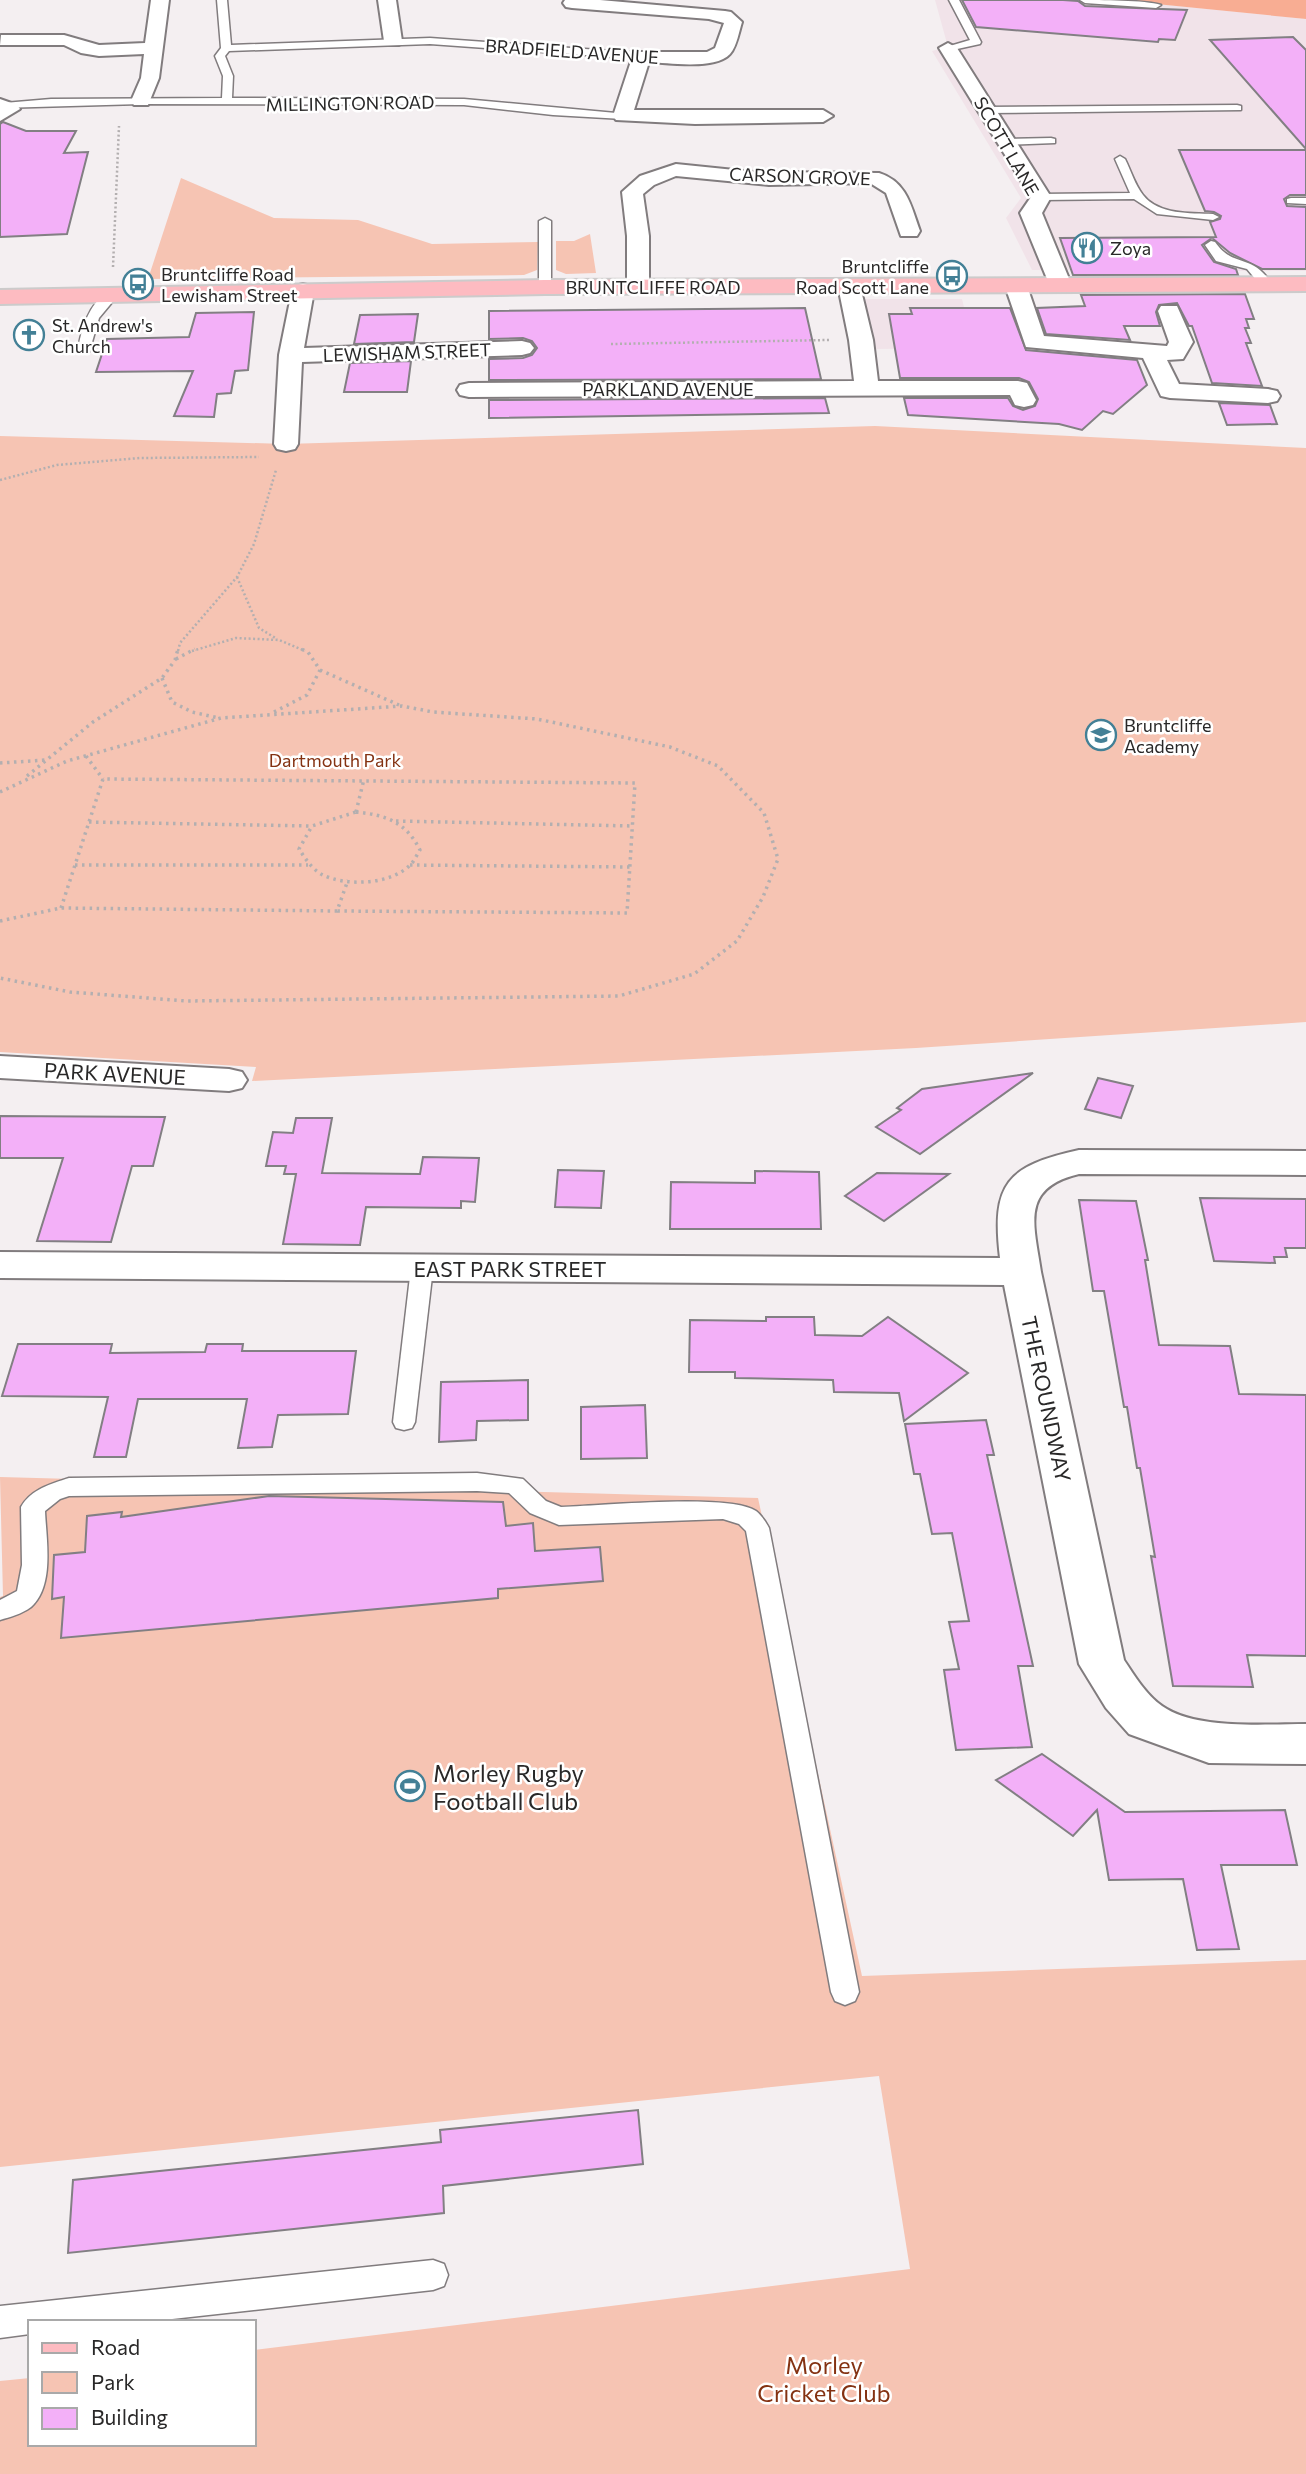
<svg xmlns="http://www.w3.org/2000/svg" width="1306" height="2474" font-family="Commissioner,sans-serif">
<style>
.built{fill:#f1e3e9}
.green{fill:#f6c4b3}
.forest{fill:#f8ad93}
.building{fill:#f3b0f8;stroke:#827f83;stroke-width:2}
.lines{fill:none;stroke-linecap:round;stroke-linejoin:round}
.lane-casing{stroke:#817c7e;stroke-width:3}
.street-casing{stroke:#817c7e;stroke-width:4}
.primary-casing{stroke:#cccbcb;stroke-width:4}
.path-far1{stroke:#b3afb0;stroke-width:2.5;stroke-dasharray:2 2.5;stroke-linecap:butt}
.path{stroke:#b3afb0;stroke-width:3.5;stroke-dasharray:2.5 4.5;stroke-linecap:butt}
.lane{fill:#fff;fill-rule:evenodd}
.street{fill:#fff;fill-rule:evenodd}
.primary{fill:#fdbbc1;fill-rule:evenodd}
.labels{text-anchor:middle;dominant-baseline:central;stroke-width:5;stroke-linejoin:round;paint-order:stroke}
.far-street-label{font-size:18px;fill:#292828;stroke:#fff}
.far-poi-label{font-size:18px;fill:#292828;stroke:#fff;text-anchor:start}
.far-park-label{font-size:18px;fill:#843212;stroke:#fff}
.street-label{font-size:21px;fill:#292828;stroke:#fff}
.near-poi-label{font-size:24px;fill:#292828;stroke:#fff;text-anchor:start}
.near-park-label{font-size:24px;fill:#843212;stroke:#fff}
</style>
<rect width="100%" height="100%" fill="#f4eff1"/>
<g class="built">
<polygon points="935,0 1118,0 1306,19 1306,271 1032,270 1006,218 1021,198 932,51 948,47"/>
<polygon points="865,299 962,299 974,348 874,349"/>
</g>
<g class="green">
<polygon points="181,178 274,218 358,220 432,244 538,242 537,270 524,275 148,279"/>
<polygon points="590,234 596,273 566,274 556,270 556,241 574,241"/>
<polygon points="875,426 1306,448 1306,1022 916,1048 252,1081 256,1067 0,1052 0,436 286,444"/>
<polygon points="0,1477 758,1498 862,1976 1306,1960 1306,2474 0,2474 0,2381 30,2378 30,2444 254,2444 254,2350 910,2269 879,2076 0,2167 0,1597 3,1596"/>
</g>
<polygon class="forest" points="1118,0 1306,0 1306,19 1136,2"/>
<g class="building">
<polygon points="962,0 1063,0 1078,1 1085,6 1187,10 1175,40 1159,39 1158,42 976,27"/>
<polygon points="1293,37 1306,50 1306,149 1210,40"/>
<polygon points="3,122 26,131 76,131 64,153 88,152 67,234 0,237 0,124"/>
<polygon points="1179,150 1306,150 1306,195 1290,195 1284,199 1287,206 1306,207 1306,269 1262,269 1230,253 1212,238 1202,245 1214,262 1236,269 1238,275 1073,275 1060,238 1216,237 1210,222 1220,219 1221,216 1214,212 1205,211"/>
<polygon points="1245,294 1254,319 1246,319 1249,328 1245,328 1251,343 1246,343 1262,386 1212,383 1192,326 1189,326 1177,303 1159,305 1156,312 1160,326 1124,326 1130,340 1046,334 1037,308 1085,306 1081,295"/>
<polygon points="805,308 821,379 489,380 489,359 523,358 532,355 537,348 532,341 523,338 489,339 489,311"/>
<polygon points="910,308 1010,308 1026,350 1137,360 1147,385 1113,414 1103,411 1082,430 1059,424 908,415 904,398 1008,398 1013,406 1023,410 1035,406 1038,399 1029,382 1019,378 900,378 889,314 912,314"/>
<polygon points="254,312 248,370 235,371 231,393 217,394 214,417 174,416 193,371 96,372 107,339 189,337 196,313"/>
<polygon points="418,314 414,342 354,344 360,315"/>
<polygon points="411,361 407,392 344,392 350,363"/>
<polygon points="825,398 829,413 489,418 489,400"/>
<polygon points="1219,403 1270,405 1277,424 1227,425"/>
<polygon points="1033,1073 920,1154 876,1127 901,1110 897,1108 922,1089"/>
<polygon points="1098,1078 1133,1086 1121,1118 1085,1109"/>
<polygon points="0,1116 165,1117 153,1166 132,1166 111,1242 37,1241 63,1158 0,1158"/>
<polygon points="296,1118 332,1118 322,1173 420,1174 423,1157 479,1158 475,1202 461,1201 461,1208 366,1207 360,1245 283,1244 296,1174 284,1174 286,1166 266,1166 273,1132 293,1133"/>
<polygon points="558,1170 604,1171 601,1208 555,1207"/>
<polygon points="755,1171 819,1172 821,1229 670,1229 671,1182 755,1183"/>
<polygon points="877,1173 949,1174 884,1221 845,1196"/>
<polygon points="1200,1198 1306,1199 1306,1248 1285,1248 1287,1257 1274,1257 1275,1263 1214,1261"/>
<polygon points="1079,1200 1136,1201 1148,1260 1145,1260 1159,1345 1230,1346 1239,1394 1306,1395 1306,1656 1247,1655 1253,1687 1173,1686 1151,1556 1155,1557 1140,1468 1137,1468 1127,1407 1124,1407 1104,1291 1093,1291"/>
<polygon points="766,1317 814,1317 815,1335 862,1336 888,1317 968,1373 904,1421 899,1393 834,1392 833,1380 735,1378 735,1372 689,1372 690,1320 766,1321"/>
<polygon points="18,1344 112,1344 110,1353 205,1352 207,1344 243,1344 242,1351 356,1351 348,1414 278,1415 272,1447 238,1448 247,1399 138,1399 126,1457 94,1457 108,1397 2,1396"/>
<polygon points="528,1380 528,1420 477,1421 476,1440 439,1442 441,1382"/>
<polygon points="645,1405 647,1458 581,1459 581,1407"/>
<polygon points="986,1420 994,1455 987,1455 1033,1666 1018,1666 1032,1747 956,1750 944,1670 959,1669 949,1622 969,1621 952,1533 932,1534 920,1474 914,1474 905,1424"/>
<polygon points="269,1496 503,1502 506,1526 533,1523 535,1551 600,1547 603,1581 498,1589 498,1598 61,1638 64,1597 52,1599 54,1555 85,1552 87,1516 122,1512 121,1517"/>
<polygon points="1042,1754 1125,1812 1285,1810 1297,1865 1221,1865 1239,1949 1197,1950 1183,1879 1109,1880 1097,1810 1073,1836 996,1780"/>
<polygon points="638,2110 643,2164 443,2186 444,2213 68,2253 73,2180 441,2142 440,2130"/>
</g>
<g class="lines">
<g class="lane-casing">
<g id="lane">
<polygon points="217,0 227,0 231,45 430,38 641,53 646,56 641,59 430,44 229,51 225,56 233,76 232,98 464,99 627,114 627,118 623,119 553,115 464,105 141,104 0,108 0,104 4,103 51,99 222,98 223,76 215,56 221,48"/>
<polygon points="949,0 959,0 981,42 980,44 948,51 943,48 970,40"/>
<path d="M1080,0C1100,0 1145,0 1161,5L1156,8L1085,3Z"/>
<polygon points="1237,105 1241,106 1241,110 987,113 982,110 987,107"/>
<polygon points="1051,138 1055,139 1055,143 1006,145 1001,142 1006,139"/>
<path d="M1120,156L1125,159C1131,171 1135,185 1143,195C1158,215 1191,213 1213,214L1219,217L1213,220L1157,214L1134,199L1041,200L1035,197L1041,194L1130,193L1115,159Z"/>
<polygon points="1291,198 1306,198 1306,204 1287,203 1287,199"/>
<polygon points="545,218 551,221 551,287 545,291 539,287 539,221"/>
<path d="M1211,241L1215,242C1234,269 1251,252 1272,284L1270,287H1262L1247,269L1216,261L1205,245Z"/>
<path d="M113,290L119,294L99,318L90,349L89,352H79L78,349C82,327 90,299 113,290Z"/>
<polygon points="422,1261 430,1263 433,1268 415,1422 412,1428 404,1430 396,1428 393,1422 411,1268 414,1263"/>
<path d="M477,1473L523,1479L546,1501L561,1507C599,1506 729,1493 756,1511C761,1515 766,1522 769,1528L859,1992L855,2001L845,2005L835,2001L831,1992L746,1531L739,1524L723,1519L559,1525L530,1513L509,1493L477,1491L69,1496L60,1499L45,1511C46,1538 55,1586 31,1607C22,1614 10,1617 0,1620V1600L17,1591L22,1565L21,1507C31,1489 51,1484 69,1478Z"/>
<polygon points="433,2260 444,2264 448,2275 444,2286 433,2290 145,2322 30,2322 30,2334 0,2338 0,2306"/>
</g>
</g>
<g class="street-casing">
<g id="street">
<polygon points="151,0 169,0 159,78 148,105 134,105 131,101 141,78 144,54 99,56 81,53 64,45 0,45 1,35 64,35 99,45 145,43"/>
<polygon points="378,0 396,0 402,41 399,45 387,45 384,41"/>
<path d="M565,0H600L725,11L731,12L742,22C739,31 737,46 730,54C716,70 668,63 649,62L634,110H823L833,116L823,122L695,124L616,120L613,116L634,52H707L715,48L724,23L709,19L572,8L566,7L563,3Z"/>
<polygon points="948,43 957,48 1051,197 1042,213 1072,286 1069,291 1053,291 1050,286 1020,213 1031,197 939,48"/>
<polygon points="0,99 17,105 20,109 0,121"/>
<path d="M676,164L754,172L879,173C907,182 911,206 920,231L917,236H901L886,193L870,183L769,185L676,176L654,185L643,194L649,236V287L646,292H630L627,287V236L622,192L640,176Z"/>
<polygon points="849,279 857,281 860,286 873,340 878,381 1018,381 1027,383 1036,400 1033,405 1024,407 1015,405 1010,395 469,397 460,395 457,390 460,385 469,383 854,381 849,340 838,286 841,281"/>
<polygon points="1016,279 1024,281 1027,286 1044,336 1167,346 1169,342 1158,311 1161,306 1177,306 1193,342 1183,359 1167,360 1179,384 1268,389 1277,391 1280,396 1277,401 1268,403 1170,398 1161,396 1143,358 1026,347 1005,286 1008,281"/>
<polygon points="303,284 311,286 314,291 304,348 522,341 530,343 534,348 530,353 522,355 302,362 298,444 295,449 286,451 277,449 274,444 279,355 292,291 295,286"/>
<polygon points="0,1056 229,1069 242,1072 247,1080 242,1088 229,1091 0,1078"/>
<path d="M1079,1150L1306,1151V1175L1079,1174C1020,1188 1034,1224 1041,1272L1124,1660C1134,1675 1146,1695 1162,1706C1196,1730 1265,1724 1306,1724V1764L1209,1763L1129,1734L1106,1708L1079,1664L1004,1285L0,1278V1252L1000,1258C991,1183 1007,1166 1079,1150Z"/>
</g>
</g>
<g class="primary-casing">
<polygon id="primary" points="1306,277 1306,291 545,294 0,304 0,290 545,280"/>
</g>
<g class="path-far1">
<polyline points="113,267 119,126"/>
<polyline points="611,344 829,340"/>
<polyline points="0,480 57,465 140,458 259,457"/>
<polyline points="237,577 259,628 277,639"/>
<polyline points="178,651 180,643 237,577 254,544 276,470"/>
<polyline points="192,651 236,638 279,640 305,651"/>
</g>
<g class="path">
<polyline points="176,659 195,649"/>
<polyline points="320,670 399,705"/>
<polyline points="162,678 172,702 192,712 219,718"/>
<polyline points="274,712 307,695 320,670 308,652 301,649"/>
<polyline points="86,756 103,779"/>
<polyline points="0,763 46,760"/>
<polyline points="27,776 93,722 162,678 175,660 178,649"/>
<polyline points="0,792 67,761 221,718 402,706 433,712 537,719 670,747 718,766 764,813 778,859 763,897 737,941 694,974 619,996 186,1001 70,992 0,978"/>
<path d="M356,812C386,815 406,822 420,850C417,854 415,860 411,864C392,885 345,887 321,874C311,868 305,858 299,849L312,826Z"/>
<polyline points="356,812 364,779"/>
<polyline points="396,821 633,826"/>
<polyline points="89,822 312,826"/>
<polyline points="75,865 308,865"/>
<polyline points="410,865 630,867"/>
<polyline points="61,908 103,779 635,783 627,913 337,911"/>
<polyline points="0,921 61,908 337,911 348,880"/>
</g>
<use href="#lane" class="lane"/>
<use href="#street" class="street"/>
<use href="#primary" class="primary"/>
</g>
<defs>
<g id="restaurant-ring" transform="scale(1.575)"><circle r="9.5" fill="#fff" stroke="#438096" stroke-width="1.5"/><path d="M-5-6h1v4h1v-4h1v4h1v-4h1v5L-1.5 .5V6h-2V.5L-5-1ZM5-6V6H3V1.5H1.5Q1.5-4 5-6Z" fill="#438096"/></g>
<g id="bus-ring" transform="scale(1.575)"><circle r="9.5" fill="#fff" stroke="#438096" stroke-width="1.5"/><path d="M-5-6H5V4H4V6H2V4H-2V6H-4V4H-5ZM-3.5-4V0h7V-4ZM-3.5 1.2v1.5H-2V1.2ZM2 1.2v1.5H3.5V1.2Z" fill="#438096"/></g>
<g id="church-ring" transform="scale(1.575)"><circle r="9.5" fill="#fff" stroke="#438096" stroke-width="1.5"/><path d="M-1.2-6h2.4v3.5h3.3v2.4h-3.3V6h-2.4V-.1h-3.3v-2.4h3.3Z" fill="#438096"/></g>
<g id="school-ring" transform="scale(1.575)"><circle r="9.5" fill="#fff" stroke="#438096" stroke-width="1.5"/><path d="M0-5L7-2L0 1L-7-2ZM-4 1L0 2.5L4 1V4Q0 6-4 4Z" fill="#438096"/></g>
<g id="stadium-ring" transform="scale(1.575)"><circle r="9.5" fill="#fff" stroke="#438096" stroke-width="1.5"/><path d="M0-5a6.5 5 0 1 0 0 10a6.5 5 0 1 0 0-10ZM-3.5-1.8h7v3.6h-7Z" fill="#438096"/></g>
</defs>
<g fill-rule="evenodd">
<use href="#restaurant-ring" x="1087" y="248"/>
<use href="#bus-ring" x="952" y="276"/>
<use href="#bus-ring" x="138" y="284"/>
<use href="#church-ring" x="29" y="335"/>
<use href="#school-ring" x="1101" y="735"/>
<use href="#stadium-ring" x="410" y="1786"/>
</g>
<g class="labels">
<g class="far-street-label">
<text transform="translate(572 51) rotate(4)">BRADFIELD AVENUE</text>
<text transform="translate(350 103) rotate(-1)">MILLINGTON ROAD</text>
<text transform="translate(1007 146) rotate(60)">SCOTT LANE</text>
<text transform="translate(800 176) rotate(2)">CARSON GROVE</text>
<text x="653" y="287">BRUNTCLIFFE ROAD</text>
<text transform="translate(407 352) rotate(-2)">LEWISHAM STREET</text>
<text x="668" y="389">PARKLAND AVENUE</text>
</g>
<g class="far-poi-label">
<text x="1110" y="248">Zoya</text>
<text x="929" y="266" text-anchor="end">Bruntcliffe<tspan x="929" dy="21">Road Scott Lane</tspan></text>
<text x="161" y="274">Bruntcliffe Road<tspan x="161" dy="21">Lewisham Street</tspan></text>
<text x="52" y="325">St. Andrew's<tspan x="52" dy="21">Church</tspan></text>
<text x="1124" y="725">Bruntcliffe<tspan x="1124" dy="21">Academy</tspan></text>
</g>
<g class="far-park-label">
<text x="335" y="760">Dartmouth Park</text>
</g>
<g class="street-label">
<text transform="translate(115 1073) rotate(3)">PARK AVENUE</text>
<text x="510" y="1268">EAST PARK STREET</text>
<text transform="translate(1047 1399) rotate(78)">THE ROUNDWAY</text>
</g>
<g class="near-poi-label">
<text x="433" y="1772">Morley Rugby<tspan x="433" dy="28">Football Club</tspan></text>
</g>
<g class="near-park-label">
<text x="824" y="2364">Morley<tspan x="824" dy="28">Cricket Club</tspan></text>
</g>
</g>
<rect x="28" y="2320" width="228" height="126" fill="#ffffff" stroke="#a9a9a9" stroke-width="2"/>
<rect x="42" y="2343" width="35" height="10" fill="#fdbbc1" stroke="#a9a9a9" stroke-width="2"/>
<text x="91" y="2355" font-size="21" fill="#292828">Road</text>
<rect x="42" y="2372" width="35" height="21" fill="#f6c4b3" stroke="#a9a9a9" stroke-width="2"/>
<text x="91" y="2390" font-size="21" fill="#292828">Park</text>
<rect x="42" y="2408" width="35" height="21" fill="#f3b0f8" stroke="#a9a9a9" stroke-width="2"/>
<text x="91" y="2425" font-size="21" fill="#292828">Building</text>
</svg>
